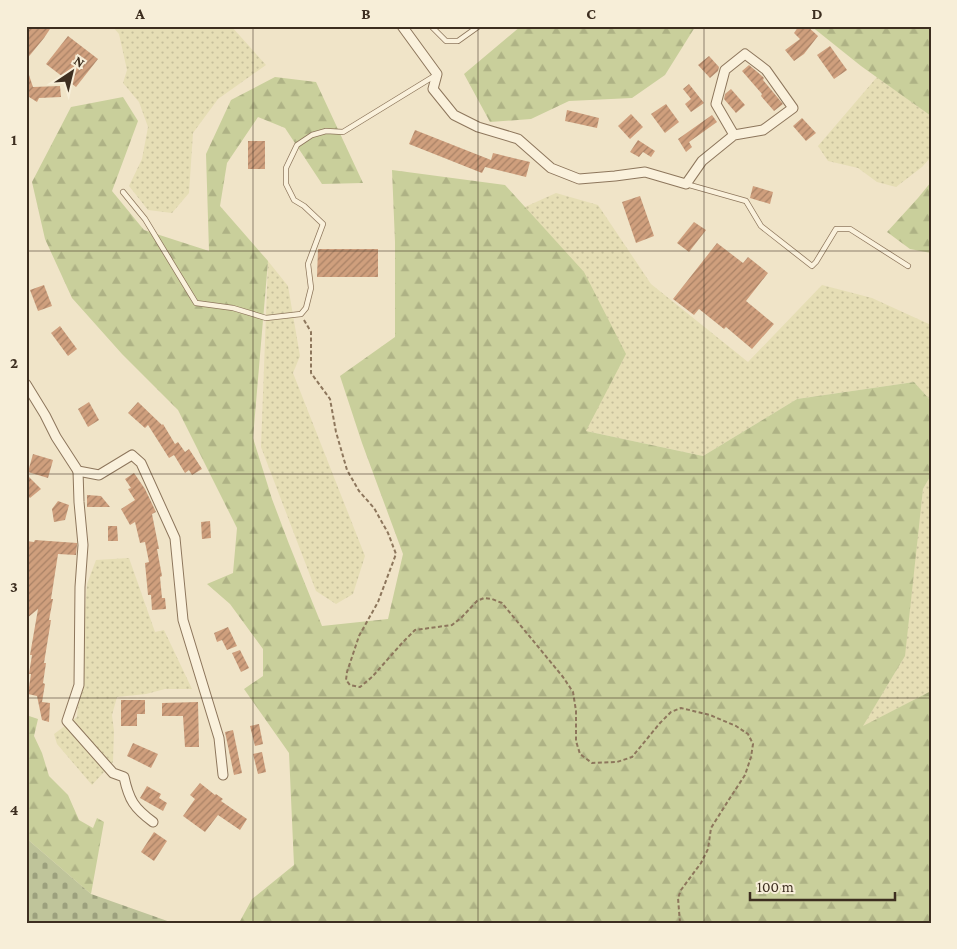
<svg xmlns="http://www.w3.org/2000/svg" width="957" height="949" font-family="'Crimson Pro',serif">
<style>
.farmland{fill:url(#farmland-dots)}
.forest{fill:url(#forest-firs)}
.cemetery{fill:url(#cemetery-stones)}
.building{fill:url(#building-hatch)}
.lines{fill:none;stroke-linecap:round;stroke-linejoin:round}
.lane-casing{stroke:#8d765c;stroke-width:6}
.street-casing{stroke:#8d765c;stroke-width:11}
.path{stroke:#8d765c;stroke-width:2;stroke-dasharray:4 2.5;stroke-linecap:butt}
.lane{stroke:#faf1dc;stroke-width:4.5}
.street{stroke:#faf1dc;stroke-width:9}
.grid{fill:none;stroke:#3d2e20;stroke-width:1;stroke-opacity:0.55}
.neatline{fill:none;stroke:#3d2e20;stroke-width:2}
.grid-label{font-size:16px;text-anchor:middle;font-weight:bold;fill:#3d2e20}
</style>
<defs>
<pattern id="farmland-dots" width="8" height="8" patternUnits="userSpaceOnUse" patternTransform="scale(1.25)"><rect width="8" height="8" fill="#e6deb5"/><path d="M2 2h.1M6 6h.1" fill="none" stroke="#c6bf9b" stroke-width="1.8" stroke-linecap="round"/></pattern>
<pattern id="forest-firs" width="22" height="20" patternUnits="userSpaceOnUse" patternTransform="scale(1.25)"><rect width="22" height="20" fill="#c9cf9b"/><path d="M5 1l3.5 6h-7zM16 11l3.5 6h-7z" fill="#aeb285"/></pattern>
<pattern id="cemetery-stones" width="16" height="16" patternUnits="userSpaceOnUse" patternTransform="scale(1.25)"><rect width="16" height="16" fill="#bfc49a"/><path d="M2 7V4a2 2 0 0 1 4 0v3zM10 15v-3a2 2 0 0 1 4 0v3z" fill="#9ca07d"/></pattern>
<pattern id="building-hatch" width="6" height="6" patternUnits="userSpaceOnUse" patternTransform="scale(1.25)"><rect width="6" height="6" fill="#cf9f7d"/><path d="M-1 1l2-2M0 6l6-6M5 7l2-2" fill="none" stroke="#a98266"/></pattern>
</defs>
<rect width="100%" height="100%" fill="#f0e4c8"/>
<g class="farmland">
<polygon points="112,26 231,26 266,65 218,99 193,133 189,193 172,213 148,210 129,186 142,159 148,127 139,102 123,83 127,70 119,34"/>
<polygon points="877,77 931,116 931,157 922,167 896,187 877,182 858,168 828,161 818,146"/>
<polygon points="556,193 598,205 651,284 748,362 822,285 872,298 931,325 931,401 914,382 797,399 703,456 586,431 525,207"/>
<polygon points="268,261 288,286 300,356 293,373 365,556 353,594 336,604 316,591 261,447"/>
<polygon points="931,475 931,691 862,727 902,661 923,489"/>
<polygon points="129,558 155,632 164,630 192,689 165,689 146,694 117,697 112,715 114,731 113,762 92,785 57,744 54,734 77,717 87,584 96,560"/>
</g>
<g class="forest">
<polygon points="521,26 697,26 695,27 665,75 632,98 569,101 531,119 490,122 464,74"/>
<polygon points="811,26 931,26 931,116 861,66"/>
<polygon points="275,77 316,82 363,183 322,184 285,128 258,117 227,163 220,206 268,261 253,438 272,499 289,544 322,626 388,619 403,554 362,443 340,376 395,337 395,242 392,170 505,185 584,272 626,354 586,431 703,456 797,399 914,382 931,401 931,475 923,489 905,656 863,726 931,691 931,923 239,923 252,899 294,865 289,753 244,689 263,676 263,649 230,604 207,584 233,573 237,528 178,410 122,354 72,298 45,239 32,182 71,107 123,97 138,121 112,191 144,230 209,251 206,154 231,100"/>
<polygon points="931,182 931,253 910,249 887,232 918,198"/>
<polygon points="26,715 38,719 34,736 42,753 49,776 68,795 79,820 93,828 97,818 104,822 91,894 26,838"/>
</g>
<polygon class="cemetery" points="26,838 91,894 173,923 26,923"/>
<g class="building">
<polygon points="29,26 52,26 44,38 26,60 26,30"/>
<polygon points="799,26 807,26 818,36 804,54 794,61 785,50 800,39 794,33"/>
<polygon points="68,36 98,59 76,87 46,64"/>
<polygon points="830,46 847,70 834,79 817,55"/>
<polygon points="709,56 719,67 718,71 710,78 698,65"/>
<polygon points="749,65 762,76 764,78 763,80 783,104 774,111 761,96 762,94 742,71"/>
<polygon points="26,72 28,72 33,87 60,86 61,97 39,98 37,102 26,95"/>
<polygon points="689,84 704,103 691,112 685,104 691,99 683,89"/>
<polygon points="731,89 745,105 736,113 724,99 725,94"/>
<polygon points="666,104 679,122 665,133 651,114"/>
<polygon points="567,110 599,118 597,128 565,121"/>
<polygon points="631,114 643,127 630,139 618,126"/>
<polygon points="712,115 717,122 689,142 692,147 686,152 678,139"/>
<polygon points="802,118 816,133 806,141 793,126"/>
<polygon points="415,130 491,160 493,153 530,162 526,177 485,167 482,173 409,144"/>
<polygon points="638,140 655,151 651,157 643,152 639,157 630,152"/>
<rect x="248" y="141" width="17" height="28"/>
<polygon points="753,186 773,192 770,204 750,198"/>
<polygon points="640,196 654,236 636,243 622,202"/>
<polygon points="694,222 706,230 689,252 677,243"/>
<polygon points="717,243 743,263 748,257 768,273 746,301 774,324 752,349 726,327 724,329 699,309 694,315 673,299"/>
<polygon points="318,249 378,249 378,277 317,277"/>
<polygon points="44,285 52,306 38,311 30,290"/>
<polygon points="60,326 77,349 68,356 51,333"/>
<polygon points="89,402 99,420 88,427 78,409"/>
<polygon points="138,402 162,425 163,424 175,444 178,442 185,452 189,449 202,469 192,475 189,470 185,473 174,455 169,458 148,425 145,428 128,413"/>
<polygon points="33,454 53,460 48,478 28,472"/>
<polygon points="134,473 145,489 156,512 152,514 159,549 157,549 162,576 160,577 162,598 165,598 166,609 152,610 151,595 148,595 145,563 149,562 145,542 140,543 135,522 130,525 121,509 135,500 128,489 131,488 125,479"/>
<polygon points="26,474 41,489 30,498 26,494"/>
<polygon points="87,495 101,496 110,507 87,507"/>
<polygon points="58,501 69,505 65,520 54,522 52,509"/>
<polygon points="210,521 211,538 202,539 201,522"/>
<polygon points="108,526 117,526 118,541 108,541"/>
<polygon points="35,540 77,543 77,545 76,555 58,554 51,599 53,599 49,620 51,620 44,663 46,663 43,683 45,684 42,702 50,703 49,722 42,720 37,696 28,694 31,674 29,674 32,655 30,655 38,609 26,619 26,541 34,542"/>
<polygon points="228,627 237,646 227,650 222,640 217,642 214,633"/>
<polygon points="240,650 249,668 241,672 232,653"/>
<polygon points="121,700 145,700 145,714 137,714 137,726 121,726"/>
<polygon points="198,702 199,747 185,747 183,716 162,716 162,703"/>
<polygon points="259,724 263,744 255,746 250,726"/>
<polygon points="233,730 242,773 234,775 225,732"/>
<polygon points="133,743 158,754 151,768 127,756"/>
<polygon points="262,752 266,772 258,774 253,754"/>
<polygon points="200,783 215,795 216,794 223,799 221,801 247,819 240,830 218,815 205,832 183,816 195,799 190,795"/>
<polygon points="147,786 161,794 159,798 167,803 163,811 140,798"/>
<polygon points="154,832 167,841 154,861 141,852"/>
</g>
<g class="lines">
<g class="lane-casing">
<g id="lane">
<polyline points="431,26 446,41 458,41 479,26"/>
<polyline points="686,184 746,201 761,226 812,266 816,262 836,229 850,229 908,266"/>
<polyline points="123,192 145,219 196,303 233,308 266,318 301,314 306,308 311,288 308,264 323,224 304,206 294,200 286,184 286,168 297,145 312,135 326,131 343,132 436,75"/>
</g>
</g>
<g class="street-casing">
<g id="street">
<polyline points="402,26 437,74 433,89 454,115 478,127 518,139 551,168 579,179 615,176 645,172 686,184 702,161 734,135 763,130 793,108 766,70 745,54 725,70 716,104 734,135"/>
<polyline points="26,384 45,415 56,437 78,471 99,475 132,455 141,463 175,538 183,620 219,738 223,775"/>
<path d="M78,471L79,502L83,545L80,587L79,685L67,721L113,773L124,777C129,800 134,808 153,822"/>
</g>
</g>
<polyline class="path" points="304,320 311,332 311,373 330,399 336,432 347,470 359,491 374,508 388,533 396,554 378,602 359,636 347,672 346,680 350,685 360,687 372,677 403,642 415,630 452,625 461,618 477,601 484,598 492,599 502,603 563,677 573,692 576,711 576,741 580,754 592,763 617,762 632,757 660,723 671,712 681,708 710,715 736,726 748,734 753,744 751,757 745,775 728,801 711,828 708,849 701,863 681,890 678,898 680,923"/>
<use href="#lane" class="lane"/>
<use href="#street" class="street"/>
</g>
<path class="grid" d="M253,26V923M478,26V923M704,26V923M26,251H931M26,474H931M26,698H931"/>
<rect width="957" height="949" fill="none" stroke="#f7eed8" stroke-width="55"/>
<g transform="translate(72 72) rotate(35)" stroke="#f7eed8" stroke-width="4" paint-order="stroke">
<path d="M0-4L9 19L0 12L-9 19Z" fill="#3d2e20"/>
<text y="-8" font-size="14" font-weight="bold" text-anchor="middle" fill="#3d2e20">N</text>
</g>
<path d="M750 892v8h145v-8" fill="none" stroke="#3d2e20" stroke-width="2.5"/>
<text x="757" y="892" font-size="15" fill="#3d2e20" stroke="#f7eed8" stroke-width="4" paint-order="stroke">100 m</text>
<rect x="28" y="28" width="902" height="894" class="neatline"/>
<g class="grid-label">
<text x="140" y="19">A</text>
<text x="366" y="19">B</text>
<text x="591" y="19">C</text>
<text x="817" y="19">D</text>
<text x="14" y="145">1</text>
<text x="14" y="368">2</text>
<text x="14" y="592">3</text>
<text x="14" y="815">4</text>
</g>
</svg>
